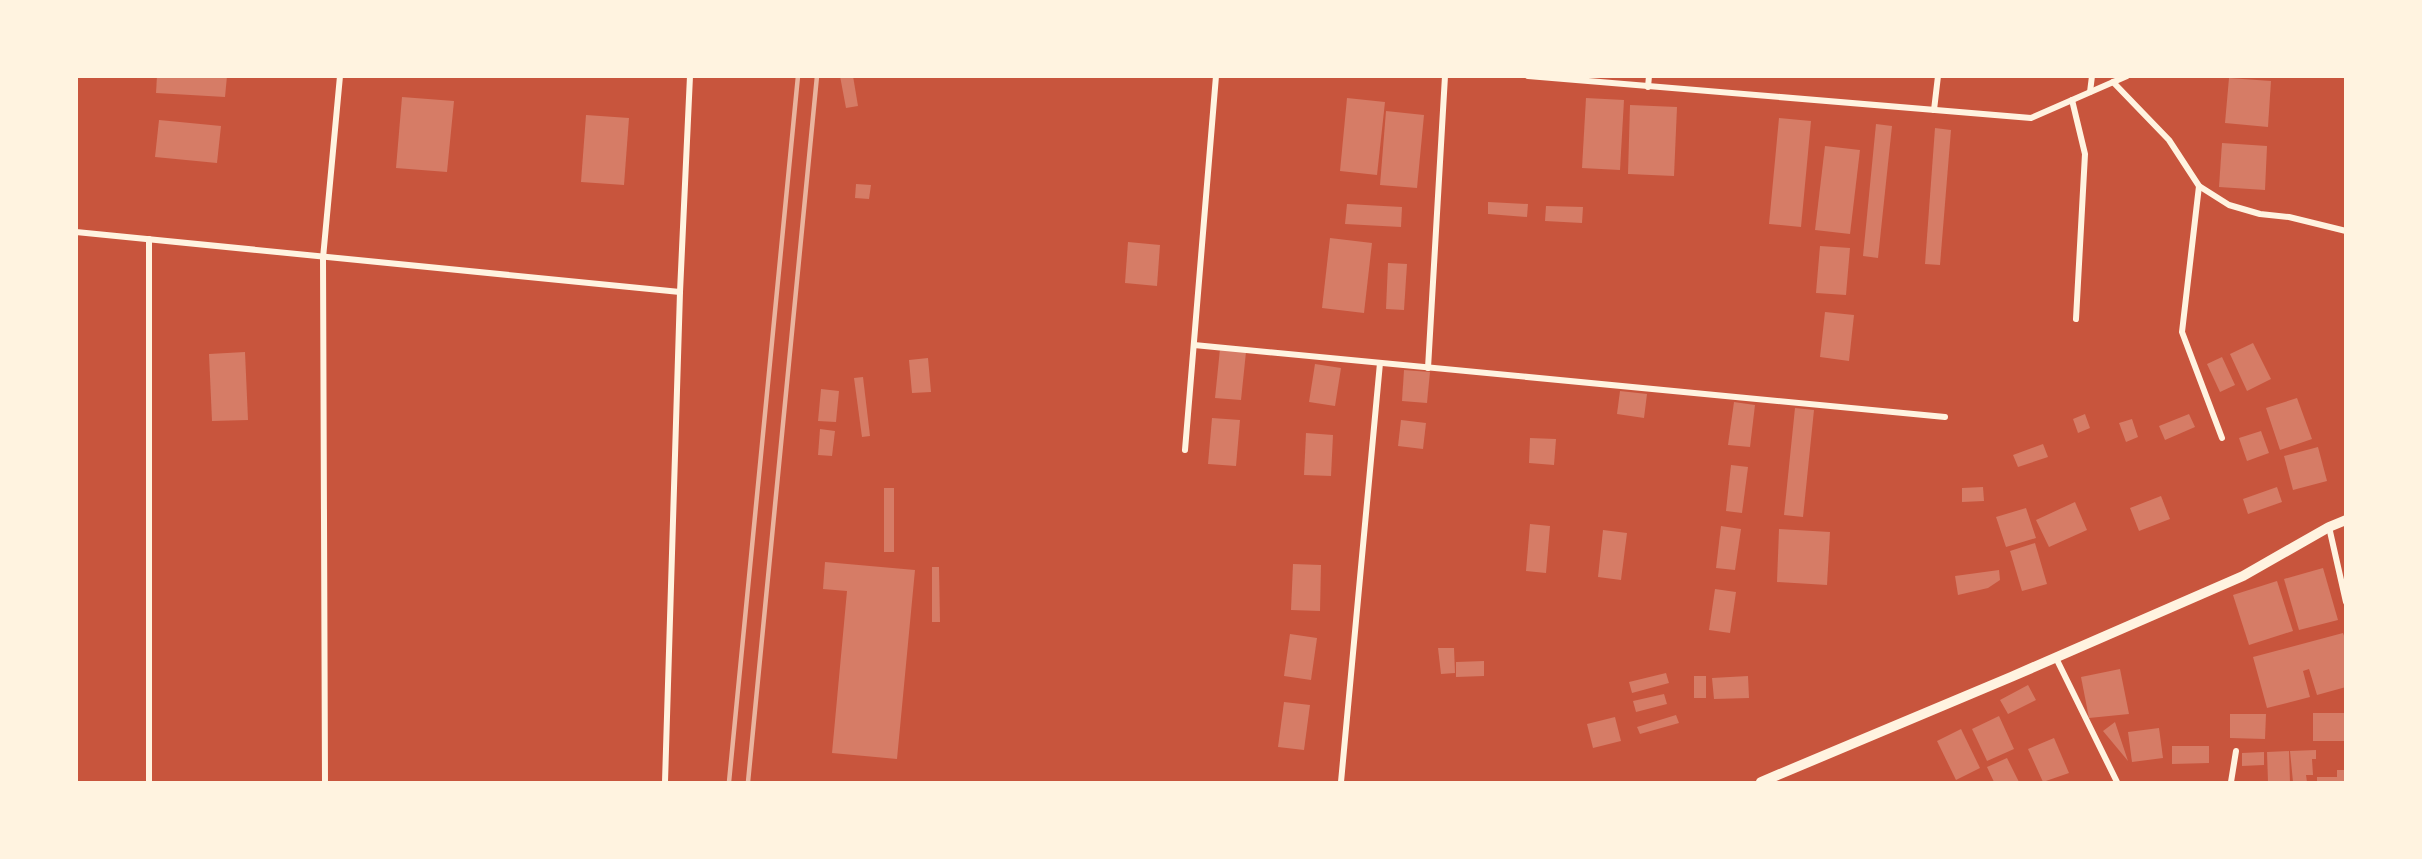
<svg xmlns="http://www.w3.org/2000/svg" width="2422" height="859" font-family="'DejaVu Sans',sans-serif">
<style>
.building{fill:#d67c66}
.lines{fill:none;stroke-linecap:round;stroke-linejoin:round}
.minor{stroke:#fff3e0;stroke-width:6}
.tertiary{stroke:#fff3e0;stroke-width:10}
.rail{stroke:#e9b49f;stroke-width:4.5}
</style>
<rect width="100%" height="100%" fill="#c8553d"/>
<g class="building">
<polygon points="157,76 227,76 225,97 156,93"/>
<polygon points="840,76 853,76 858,106 846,108"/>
<polygon points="2229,78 2271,81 2268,127 2225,123"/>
<polygon points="402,97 454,101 447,172 396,168"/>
<polygon points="1347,98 1385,102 1377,175 1340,171"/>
<polygon points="1586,98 1624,100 1620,170 1582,168"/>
<polygon points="1630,105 1677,107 1674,176 1628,174"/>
<polygon points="1386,111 1424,115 1417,188 1380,185"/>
<polygon points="586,115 629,118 624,185 581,182"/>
<polygon points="1779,118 1811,121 1801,227 1769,224"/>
<polygon points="159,120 221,126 217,163 155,157"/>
<polygon points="1876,124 1892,126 1878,258 1863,256"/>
<polygon points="1935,128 1951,130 1940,265 1925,264"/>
<polygon points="2222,143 2267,146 2265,190 2219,187"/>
<polygon points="1825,146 1860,150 1850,234 1815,230"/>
<polygon points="856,184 871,185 869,199 855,198"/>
<polygon points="1488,202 1528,204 1527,217 1488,214"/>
<polygon points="1347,204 1402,207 1401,227 1345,224"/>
<polygon points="1546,206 1583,207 1582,223 1545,221"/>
<polygon points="1330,238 1372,243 1364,313 1322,308"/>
<polygon points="1128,242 1160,245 1157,286 1125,283"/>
<polygon points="1820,246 1850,248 1846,295 1816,293"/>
<polygon points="1388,263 1407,264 1404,310 1386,309"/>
<polygon points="1825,312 1854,315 1849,361 1820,357"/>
<polygon points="2253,343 2271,379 2247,391 2230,354"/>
<polygon points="1220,349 1246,352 1241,400 1215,398"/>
<polygon points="245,352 248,420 212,421 209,354"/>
<polygon points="2222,357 2235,385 2220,392 2207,364"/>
<polygon points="928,358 931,392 912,393 909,360"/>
<polygon points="1315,364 1341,368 1335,406 1309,402"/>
<polygon points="1404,370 1430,372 1427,403 1402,401"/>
<polygon points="863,377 870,436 862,437 854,378"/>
<polygon points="821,389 839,391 836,422 818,421"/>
<polygon points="1620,391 1647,394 1644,418 1617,414"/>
<polygon points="2297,398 2312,439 2280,450 2266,408"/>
<polygon points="1734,402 1755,405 1750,447 1728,445"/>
<polygon points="1795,408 1814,410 1803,517 1784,515"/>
<polygon points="2085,414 2090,428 2078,433 2073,419"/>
<polygon points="2189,414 2195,427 2165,440 2159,426"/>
<polygon points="1212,418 1240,420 1236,466 1208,464"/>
<polygon points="2132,419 2138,437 2126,442 2119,423"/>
<polygon points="1401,420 1426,423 1423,449 1398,446"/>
<polygon points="820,429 835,431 832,456 818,455"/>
<polygon points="2261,431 2269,453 2247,461 2239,438"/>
<polygon points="1306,433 1333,435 1331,476 1304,475"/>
<polygon points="1530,438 1556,439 1554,465 1529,463"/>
<polygon points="2043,444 2048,457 2018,467 2013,455"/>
<polygon points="2318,447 2327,481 2293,490 2284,456"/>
<polygon points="1731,465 1748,467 1742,513 1726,511"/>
<polygon points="1983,487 1984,501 1962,502 1962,488"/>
<polygon points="2277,487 2282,502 2248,514 2243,499"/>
<rect x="884" y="488" width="10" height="64"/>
<polygon points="2161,496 2170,519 2139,531 2130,508"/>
<polygon points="2075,502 2087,530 2049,547 2036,520"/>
<polygon points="2026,508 2036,538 2006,547 1996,517"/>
<polygon points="1530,524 1550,526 1546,573 1526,571"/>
<polygon points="1721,526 1741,529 1735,570 1716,568"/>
<polygon points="1779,529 1830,532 1827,585 1777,582"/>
<polygon points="1603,530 1627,533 1621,580 1598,577"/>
<polygon points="2035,543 2047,584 2022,591 2010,551"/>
<polygon points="825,562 915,570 897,759 832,753 847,591 823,589"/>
<polygon points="1293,564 1321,565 1320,611 1291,610"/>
<polygon points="932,567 939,567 940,622 932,622"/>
<polygon points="2323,568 2338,620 2299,630 2284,579"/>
<polygon points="1999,570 2000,580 1988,588 1958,595 1955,576"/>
<polygon points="2277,581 2293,631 2249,645 2233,595"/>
<polygon points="1715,589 1736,592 1730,633 1709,630"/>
<polygon points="2343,633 2346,641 2346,687 2317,695 2309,669 2303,671 2310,697 2267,708 2253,657"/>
<polygon points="1290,634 1317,638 1311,680 1284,676"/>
<polygon points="1438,648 1454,648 1455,673 1441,674"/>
<polygon points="1484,661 1484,676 1456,677 1456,662"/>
<polygon points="2120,669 2129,714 2089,718 2081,677"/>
<polygon points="1666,673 1669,683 1632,693 1629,682"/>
<rect x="1694" y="676" width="12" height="22"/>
<polygon points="1748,676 1749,698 1714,699 1712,678"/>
<polygon points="2028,685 2036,700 2008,714 2000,700"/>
<polygon points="1664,694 1667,704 1636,712 1633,701"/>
<polygon points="1284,702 1310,705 1304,750 1278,747"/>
<rect x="2313" y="713" width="33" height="28"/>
<polygon points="2230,714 2266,714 2265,739 2230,738"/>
<polygon points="1676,715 1679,723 1640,734 1637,727"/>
<polygon points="1999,716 2014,749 1987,761 1972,729"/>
<polygon points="1615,717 1621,741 1593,748 1587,724"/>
<polygon points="2115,722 2128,761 2103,731"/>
<polygon points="2159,728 2163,758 2132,762 2128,732"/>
<polygon points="1961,729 1980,768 1956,780 1937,741"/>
<polygon points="2054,738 2069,773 2043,782 2028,749"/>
<polygon points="2172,746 2209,746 2209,763 2172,764"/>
<polygon points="2316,750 2316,759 2312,759 2313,775 2306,775 2307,782 2293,782 2290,751"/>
<polygon points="2289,751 2290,782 2268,782 2267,752"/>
<polygon points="2264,752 2264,765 2242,766 2242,753"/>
<polygon points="2007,758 2019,782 1994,782 1987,767"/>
<polygon points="2337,770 2346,770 2346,782 2317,782 2317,777 2337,777"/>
</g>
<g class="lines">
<g class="minor">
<polyline points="1528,76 2031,118 2127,76"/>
<polyline points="2113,82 2169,140 2199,186 2182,332 2222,438"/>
<polyline points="1648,87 1649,76"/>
<polyline points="2090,92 2092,76"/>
<polyline points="2072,100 2085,154 2076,319"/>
<polyline points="1934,110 1938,76"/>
<polyline points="2199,186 2229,205 2260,214 2289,217 2346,231"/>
<polyline points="76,232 680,292"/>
<polyline points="149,239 149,782"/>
<polyline points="1194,345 1945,417"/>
<polyline points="1428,368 1445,76"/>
<polyline points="1185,450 1216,76"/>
<polyline points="2329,527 2346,602"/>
<polyline points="2056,658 2117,782"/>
<polyline points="325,782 323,258 340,76"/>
<polyline points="665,782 680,292 690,76"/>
<polyline points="1341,782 1380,363"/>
<polyline points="2231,782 2236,751"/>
</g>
<polyline class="tertiary" points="1761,782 2011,677 2243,576 2329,527 2346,520"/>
<g class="rail">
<polyline points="729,782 798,76"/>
<polyline points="748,782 817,76"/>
</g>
</g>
<rect width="2422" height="859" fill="none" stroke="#fff3e0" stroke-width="156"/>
</svg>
